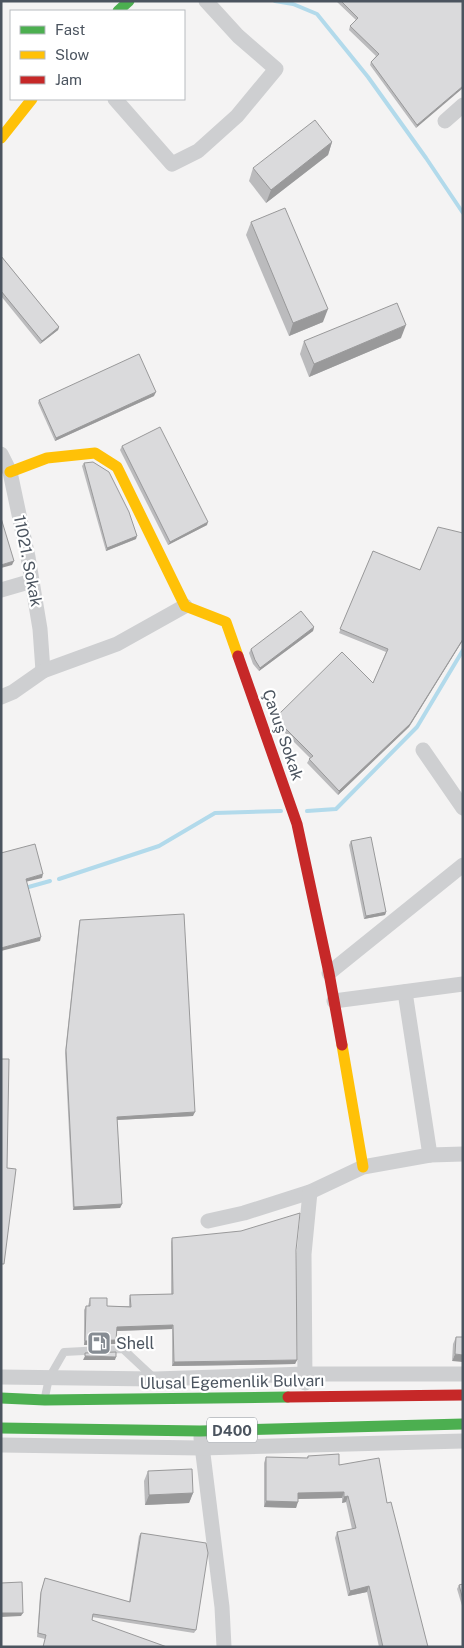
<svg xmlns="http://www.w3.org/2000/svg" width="464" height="1648" font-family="'Public Sans',sans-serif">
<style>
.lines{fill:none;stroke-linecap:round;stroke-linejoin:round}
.stream{stroke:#b2daeb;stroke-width:4}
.lane{stroke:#cecfd1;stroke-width:8}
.street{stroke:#cecfd1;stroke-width:15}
.fast{stroke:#4caf50;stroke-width:11}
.slow{stroke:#ffc107;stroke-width:11}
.jam{stroke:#c62828;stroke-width:11}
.wall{fill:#bbbbbd}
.shaded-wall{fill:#99999a}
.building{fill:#dadadc;stroke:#99999a}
.labels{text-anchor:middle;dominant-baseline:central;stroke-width:4.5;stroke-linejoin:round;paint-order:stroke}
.shield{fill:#fff;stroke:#81878f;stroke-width:1}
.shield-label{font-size:15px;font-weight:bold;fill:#4b545f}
.street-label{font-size:16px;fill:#4b545f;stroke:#fff}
.poi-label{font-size:16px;fill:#4b545f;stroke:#fff;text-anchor:start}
</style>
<rect width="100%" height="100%" fill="#f4f3f3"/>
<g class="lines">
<g class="stream">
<polyline points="275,1 293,4 317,14 368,77 426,158 463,213"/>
<polyline points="307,811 336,809 417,727 463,650"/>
<polyline points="59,879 159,846 215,813 281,811"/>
<polyline points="25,888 50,881"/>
</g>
<polyline class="lane" points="45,1397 49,1378 64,1352 123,1349 154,1378"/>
<g class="street">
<polyline points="115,99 172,164 198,151 237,116 276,69 238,36 206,1"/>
<polyline points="445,121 463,105"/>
<polyline points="1,454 10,472 28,557 40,629 43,671"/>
<polyline points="1,590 32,581"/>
<polyline points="1,697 13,692 43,671 117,644 185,606"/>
<polyline points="423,750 463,808"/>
<polyline points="329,973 463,865"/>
<polyline points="405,992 430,1155"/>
<polyline points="334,1001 463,984"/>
<polyline points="208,1221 244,1213 310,1192 363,1167 430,1155 463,1154"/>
<polyline points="1,1377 155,1379 305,1374 463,1374"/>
<polyline points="305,1383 304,1254 310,1192"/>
<polyline points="201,1438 222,1607 224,1647"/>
<polyline points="1,1445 201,1448 463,1441"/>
</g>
<g class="fast">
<polyline points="118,11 129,1"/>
<polyline points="1,1398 45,1400 288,1397"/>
<polyline points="1,1428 200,1431 463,1424"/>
</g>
<g class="slow">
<polyline points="1,138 32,99"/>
<polyline points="10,472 47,458 95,453 117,467 185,606 226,622 238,656"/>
<polyline points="342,1045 363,1167"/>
</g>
<g class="jam">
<polyline points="238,656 297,824 329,973 342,1045"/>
<polyline points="288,1397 463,1395"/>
</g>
</g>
<g class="wall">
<polygon points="336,1 463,1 416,128 370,65 371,62 376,56 349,30 350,26 356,20"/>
<polygon points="332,142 328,155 266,203 249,181 253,168"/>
<polygon points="251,222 323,322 289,336 246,235"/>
<polygon points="1,256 59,327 58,330 40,344 1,296"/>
<polygon points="401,338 309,377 300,354 304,341"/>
<polygon points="154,396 55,441 38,403 39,400"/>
<polygon points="122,446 207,525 168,545 120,450"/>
<polygon points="84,463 136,539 106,551 82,466"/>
<polygon points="463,533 463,640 409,727 338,795 307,763 310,758 274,722 275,718 373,683 386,652 339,633 373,551 420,570"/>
<polygon points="314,627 313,631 259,671 253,664 249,653 251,649"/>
<polygon points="351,841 386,912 385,915 364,919 349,845"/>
<polygon points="80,920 193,1116 117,1120 122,1204 120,1208 73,1210 65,1053 79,923"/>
<polygon points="172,1238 296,1250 297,1360 295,1364 172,1366 172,1329 117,1331 116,1340 115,1344 84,1345 84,1310 86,1306 88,1306 90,1298 107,1306 129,1306 129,1299 130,1295 171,1294 171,1242"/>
<polygon points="456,1337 463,1337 452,1361 453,1344"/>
<polygon points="308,1456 339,1465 387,1503 428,1647 379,1647 367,1592 348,1596 335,1538 337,1532 352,1529 346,1502 342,1503 342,1498 298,1499 296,1508 264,1507 264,1463 266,1457 307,1458"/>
<polygon points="148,1471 193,1493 189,1503 145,1505 144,1481"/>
<polygon points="141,1533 196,1630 194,1633 92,1617 92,1620 45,1639 37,1637 40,1595 45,1578 129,1602 139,1536"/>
<polygon points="463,1584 463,1609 457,1589 459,1585"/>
</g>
<g class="shaded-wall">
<polygon points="463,86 463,88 416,128 417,125"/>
<polygon points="332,142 328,155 266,203 271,190"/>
<polygon points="328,309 323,322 289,336 293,323"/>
<polygon points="406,325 401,338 309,377 314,364"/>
<polygon points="59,327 58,330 40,344 42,341"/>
<polygon points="156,392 154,396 55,441 56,438"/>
<polygon points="208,522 207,525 168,545 170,542"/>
<polygon points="137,536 136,539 106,551 107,548"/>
<polygon points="14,561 12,565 1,568 1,565"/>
<polygon points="314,627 313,631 259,671 260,668"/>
<polygon points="463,639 463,640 409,727 338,795 339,791"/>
<polygon points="43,874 42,878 25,882 26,879"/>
<polygon points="386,912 385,915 364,919 366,916"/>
<polygon points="41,937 40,941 1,951 1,948"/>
<polygon points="195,1112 193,1116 116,1120 117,1117"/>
<polygon points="122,1204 120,1208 73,1210 74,1207"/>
<polygon points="173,1325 172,1329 115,1331 117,1327"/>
<polygon points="116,1340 115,1344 84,1345 85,1341"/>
<polygon points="455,1354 463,1355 463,1362 452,1361"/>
<polygon points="85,1356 116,1357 115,1360 83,1360"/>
<polygon points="297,1360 295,1364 172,1366 174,1362"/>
<polygon points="344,1492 342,1498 296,1499 298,1493"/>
<polygon points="193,1493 189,1503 145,1505 149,1495"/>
<polygon points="348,1496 346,1502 342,1503 344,1497"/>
<polygon points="266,1501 298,1502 296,1508 264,1507"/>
<polygon points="369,1586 367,1592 348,1596 350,1591"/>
<polygon points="1,1613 23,1613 21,1616 1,1617"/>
</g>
<g class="building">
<polygon points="341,1 463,1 463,86 417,125 371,62 379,54 350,26 358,18"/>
<polygon points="315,120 332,142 271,190 253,168"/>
<polygon points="285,208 328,309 293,323 251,222"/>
<polygon points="1,256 59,327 42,341 1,291"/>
<polygon points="397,303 406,325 314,364 304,341"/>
<polygon points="139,354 156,392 56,438 39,400"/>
<polygon points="160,427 208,522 170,542 122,446"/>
<polygon points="93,462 109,472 129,512 137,536 107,548 84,463"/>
<polygon points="1,518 14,561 1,565"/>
<polygon points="438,527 463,533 463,639 410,724 339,791 309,759 313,756 275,718 342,652 373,683 388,649 340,629 373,551 420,570"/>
<polygon points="301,611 314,627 260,668 255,660 251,649"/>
<polygon points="371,837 386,912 366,916 351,841"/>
<polygon points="35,844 43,874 26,879 41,937 1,948 1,853"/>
<polygon points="184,914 195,1112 117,1117 122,1204 74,1207 66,1050 80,920"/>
<polygon points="1,1059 9,1059 7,1168 16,1169 4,1264 1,1264"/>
<polygon points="300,1213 296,1250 297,1360 174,1362 173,1325 117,1327 116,1340 85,1341 86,1306 90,1306 90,1298 107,1298 107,1306 131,1307 130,1295 173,1294 172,1238 241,1231"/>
<polygon points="456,1337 463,1337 463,1355 455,1354"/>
<polygon points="116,1352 116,1357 85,1356 85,1353"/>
<polygon points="339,1454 339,1465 379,1458 387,1503 391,1502 428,1647 383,1647 369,1586 350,1591 337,1532 356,1528 348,1496 344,1497 344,1492 298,1493 298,1502 266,1501 266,1457 308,1458 308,1456"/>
<polygon points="192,1469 193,1493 149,1495 148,1471"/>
<polygon points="141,1533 206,1543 208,1553 196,1630 93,1614 92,1620 167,1647 43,1647 46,1635 38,1633 41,1592 45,1578 130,1602"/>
<polygon points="22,1582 23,1613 1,1613 1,1583"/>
<polygon points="463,1584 463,1600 459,1585"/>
</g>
<defs>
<g id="fuel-square" transform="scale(1.25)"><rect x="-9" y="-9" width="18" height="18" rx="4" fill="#868c93" stroke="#fff"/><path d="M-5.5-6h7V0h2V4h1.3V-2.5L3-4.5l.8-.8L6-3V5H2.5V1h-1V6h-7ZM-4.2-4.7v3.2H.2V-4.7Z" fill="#fff"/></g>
</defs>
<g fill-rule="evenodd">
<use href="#fuel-square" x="99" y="1343"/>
</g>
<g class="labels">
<rect class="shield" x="207" y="1417.5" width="50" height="25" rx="4"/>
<g class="shield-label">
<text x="232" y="1430">D400</text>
</g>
<g class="street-label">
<text transform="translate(28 561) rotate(79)">11021. Sokak</text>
<text transform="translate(283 735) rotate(71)">Çavuş Sokak</text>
<text transform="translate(232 1382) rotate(-1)">Ulusal Egemenlik Bulvarı</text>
</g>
<g class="poi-label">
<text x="116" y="1343">Shell</text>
</g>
</g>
<rect width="464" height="1648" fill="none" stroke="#4b545f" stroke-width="5"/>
<rect x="10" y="10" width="175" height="90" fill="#ffffff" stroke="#b7bbbf"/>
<rect x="20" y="26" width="25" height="8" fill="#4caf50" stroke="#b7bbbf"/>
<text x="55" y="35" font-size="15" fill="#4b545f">Fast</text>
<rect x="20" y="51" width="25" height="8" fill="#ffc107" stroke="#b7bbbf"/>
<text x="55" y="60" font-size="15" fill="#4b545f">Slow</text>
<rect x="20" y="76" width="25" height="8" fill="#c62828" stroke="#b7bbbf"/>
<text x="55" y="85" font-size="15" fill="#4b545f">Jam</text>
</svg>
